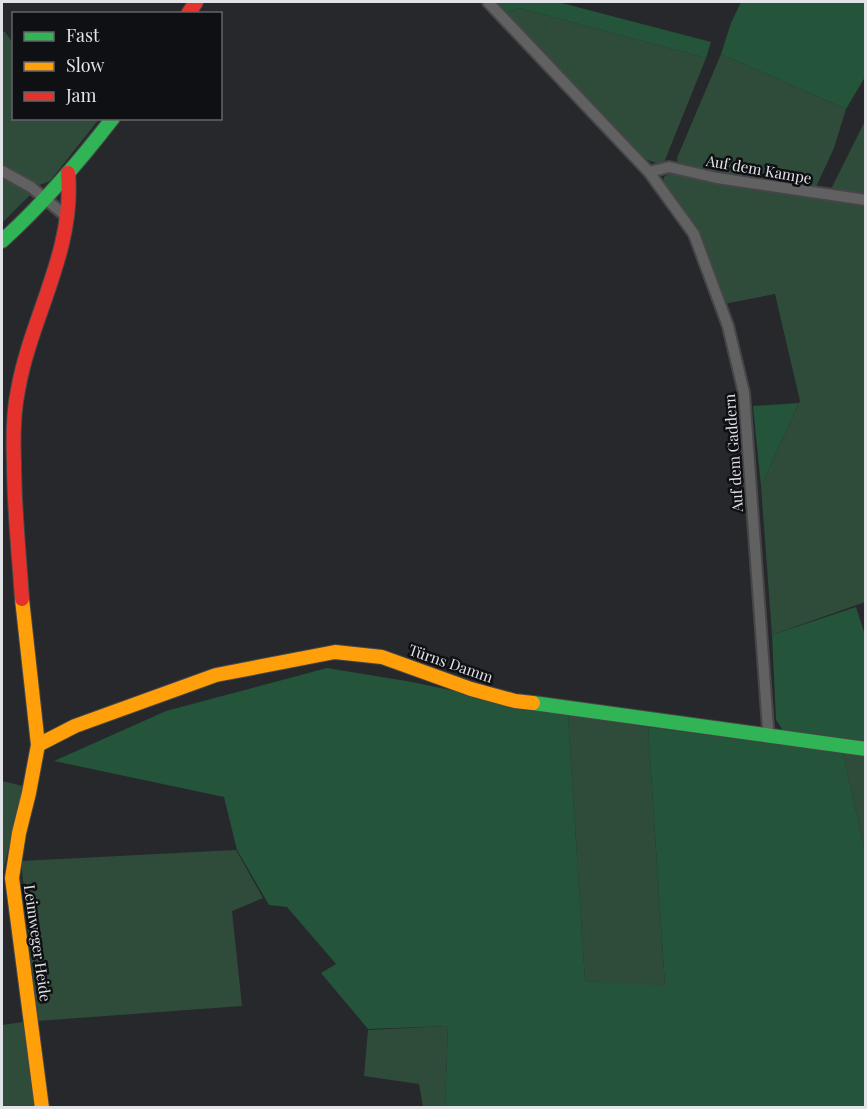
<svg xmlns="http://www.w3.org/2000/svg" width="867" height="1109" font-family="'Playfair Display',serif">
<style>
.green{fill:#2f4c3a}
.forest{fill:#24543a}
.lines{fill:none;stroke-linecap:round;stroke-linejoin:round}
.street-casing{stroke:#464648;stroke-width:14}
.fast-casing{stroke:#464648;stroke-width:16}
.slow-casing{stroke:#464648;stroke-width:16}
.jam-casing{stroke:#464648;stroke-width:16}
.street{stroke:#626162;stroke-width:10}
.fast{stroke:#30b455;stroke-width:14}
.slow{stroke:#ff9f0a;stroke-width:14}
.jam{stroke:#e5322d;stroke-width:14}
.labels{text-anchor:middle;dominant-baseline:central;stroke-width:5;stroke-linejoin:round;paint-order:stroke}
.street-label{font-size:15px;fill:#e2e3e7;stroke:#0f1013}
</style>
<rect width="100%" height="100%" fill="#27282b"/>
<g class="green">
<polygon points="519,8 706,58 663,165 641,158 506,12"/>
<polygon points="2,31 5,32 13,43 14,118 99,119 50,181 40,185 2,166"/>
<polygon points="721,54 846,109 834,148 816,187 732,177 678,165 677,158"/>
<polygon points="865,121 865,196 830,191"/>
<polygon points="672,172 735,186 865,204 865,602 772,635 761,486 800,401 775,294 724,304 663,184 664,177"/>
<polygon points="2,177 32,193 2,223"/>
<polygon points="568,715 648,727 665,987 585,981"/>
<polygon points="843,753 865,755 865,851"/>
<polygon points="2,781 23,786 2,876"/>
<polygon points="236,850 263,898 232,911 242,1006 37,1021 21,861"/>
<polygon points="23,1022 35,1107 2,1107 2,1025"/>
<polygon points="448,1026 445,1107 423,1107 419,1084 364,1076 368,1030"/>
</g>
<g class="forest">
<polygon points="497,2 558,2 711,42 706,58 519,8 506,12"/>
<polygon points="741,2 865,2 865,77 846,109 721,54 731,23"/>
<polygon points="799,403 761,486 753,406"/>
<polygon points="856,607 865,635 865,743 784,732 776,720 772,635"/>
<polygon points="327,668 412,682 568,715 585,981 665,986 648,727 843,753 865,851 865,1107 445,1107 448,1026 368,1029 321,973 336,964 287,907 269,905 237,850 224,797 54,761 166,711"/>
</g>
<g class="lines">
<g class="street-casing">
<g id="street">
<polyline points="488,2 649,172 694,234 728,326 744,393 768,728 767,736"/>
<polyline points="2,171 31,187 67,217"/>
<polyline points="649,172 669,167 717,178 866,200"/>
</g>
</g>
<g class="fast-casing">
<g id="fast">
<path d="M2,241C43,204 79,162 113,118"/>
<polyline points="533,703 866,749"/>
</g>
</g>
<g class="slow-casing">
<g id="slow">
<polyline points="22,599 38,745 29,793 19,833 12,878 42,1108"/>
<polyline points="38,745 75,726 216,675 335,652 382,657 471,689 515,701 533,703"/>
</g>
</g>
<g class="jam-casing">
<g id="jam">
<polyline points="188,14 196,2"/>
<path d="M22,599C19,554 14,508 14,462C13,438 13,414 18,390C31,316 75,251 68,173"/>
</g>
</g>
<use href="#street" class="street"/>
<use href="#fast" class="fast"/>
<use href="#slow" class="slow"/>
<use href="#jam" class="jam"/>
</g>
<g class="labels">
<g class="street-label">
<text transform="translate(759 169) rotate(10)">Auf dem Kampe</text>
<text transform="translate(733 453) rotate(-94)">Auf dem Gaddern</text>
<text transform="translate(451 663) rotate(19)">Türns Damm</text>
<text transform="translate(38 943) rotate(82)">Leimweger Heide</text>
</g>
</g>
<rect width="867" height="1109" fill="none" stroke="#e2e3e7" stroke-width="6"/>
<rect x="12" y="12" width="210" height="108" fill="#0f1013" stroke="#636468" stroke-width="1.5"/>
<rect x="24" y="32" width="30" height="9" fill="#30b455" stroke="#636468" stroke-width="1.5"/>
<text x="66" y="42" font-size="18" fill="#e2e3e7">Fast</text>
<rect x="24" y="62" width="30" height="9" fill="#ff9f0a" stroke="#636468" stroke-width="1.5"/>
<text x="66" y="72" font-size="18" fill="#e2e3e7">Slow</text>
<rect x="24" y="92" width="30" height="9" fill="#e5322d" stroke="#636468" stroke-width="1.5"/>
<text x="66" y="102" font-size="18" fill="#e2e3e7">Jam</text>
</svg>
